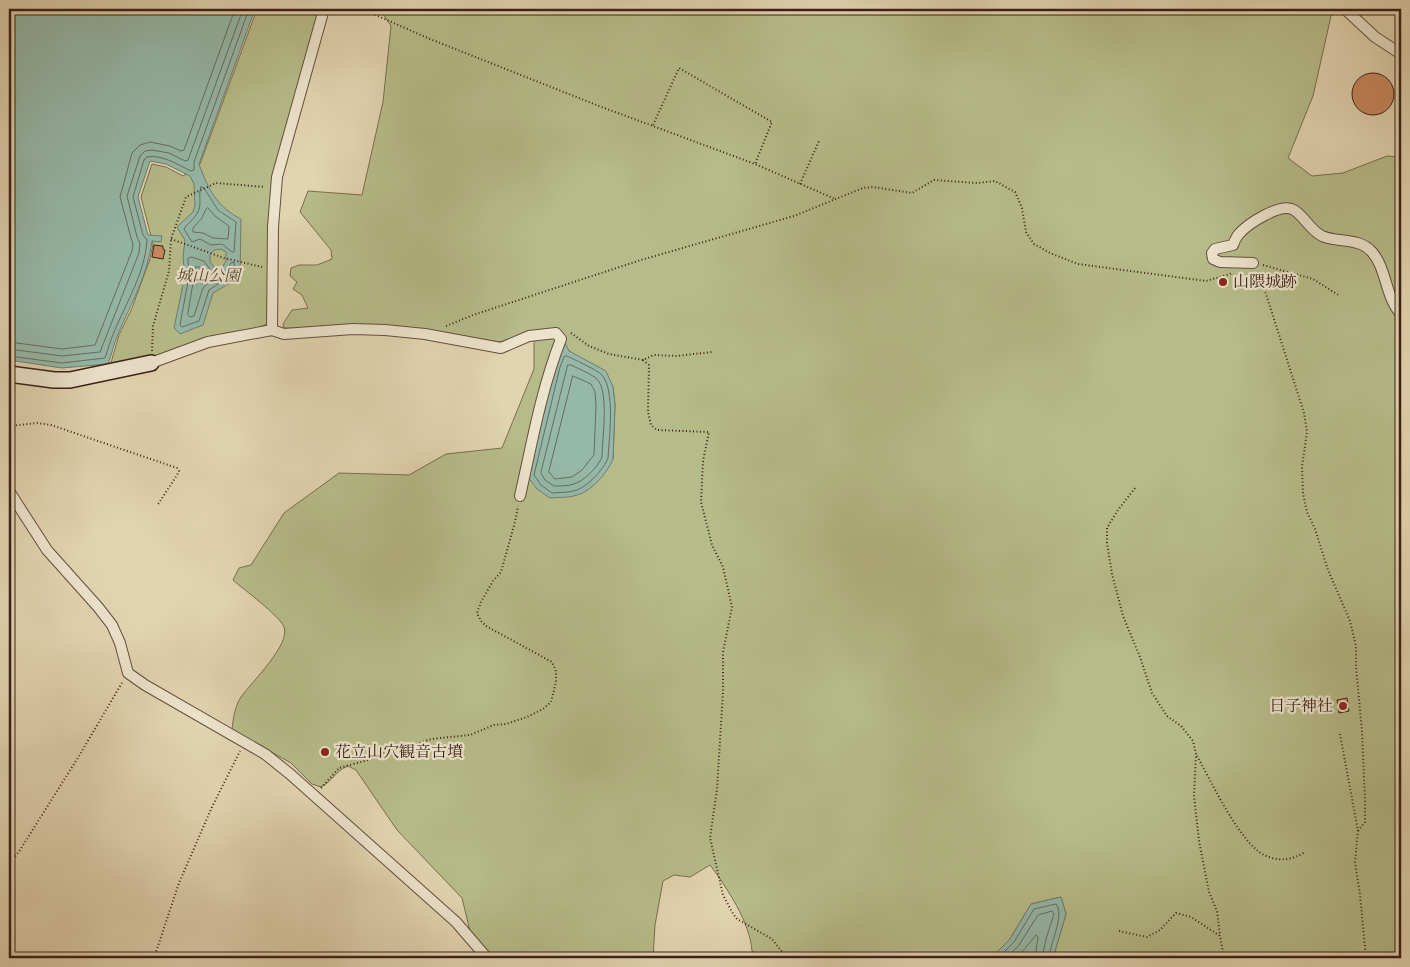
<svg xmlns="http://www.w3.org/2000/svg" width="1410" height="967" font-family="'Libre Bodoni','Noto Serif JP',serif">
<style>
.green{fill:#b6bc89;stroke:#786e50;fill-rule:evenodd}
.water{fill:#95b8a8;stroke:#717c6e;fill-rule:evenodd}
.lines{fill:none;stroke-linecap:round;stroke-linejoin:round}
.shore{stroke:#686c60;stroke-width:1}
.building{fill:#c9895f;stroke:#3b2117}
.street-casing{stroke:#654e3d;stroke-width:12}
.secondary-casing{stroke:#3b2117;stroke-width:18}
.path{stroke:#3b2117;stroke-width:2;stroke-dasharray:1 2.5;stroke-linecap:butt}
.street{stroke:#ece3cc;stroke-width:10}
.secondary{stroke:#ece3cc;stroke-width:15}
.poi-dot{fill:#8f2418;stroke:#ece3cc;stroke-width:2}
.labels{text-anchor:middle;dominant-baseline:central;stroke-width:4.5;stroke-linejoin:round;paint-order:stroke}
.park-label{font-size:16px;font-style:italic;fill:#5a4834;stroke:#ece3cc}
.poi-label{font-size:16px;fill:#3b2117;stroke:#ece3cc;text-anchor:start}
</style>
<rect width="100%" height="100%" fill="#e2d4b0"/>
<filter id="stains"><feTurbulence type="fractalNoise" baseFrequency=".004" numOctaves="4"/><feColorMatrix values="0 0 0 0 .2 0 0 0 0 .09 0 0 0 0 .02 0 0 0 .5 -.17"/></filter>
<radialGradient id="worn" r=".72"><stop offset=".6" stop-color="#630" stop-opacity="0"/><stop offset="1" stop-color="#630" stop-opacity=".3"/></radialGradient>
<g class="green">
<polygon points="257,9 319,9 271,197 269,216 267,324 257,328 219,335 192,343 158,356 110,366 119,335 132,308 150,259 153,244 141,197 152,164 166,167 183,176 200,164"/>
<path d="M382,9H1339L1331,16L1313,96L1288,158L1312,176L1343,173L1387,156L1400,157L1401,155V958H1053L1066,914L1061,897L1031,904L1010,939L991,958H763L752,951C750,922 727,888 710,865L690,877L674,875L663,881L655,925L653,958H492L471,935L462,898L397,830L356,770L348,766C335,771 333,781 321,787L312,784L291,763L232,730C233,719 235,706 241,697C251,683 291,644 284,627C280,616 243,589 233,580L239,568L251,565L284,513L339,473L409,475L446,454L502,448L534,369V332L500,342L430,331L284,328L283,324L292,310L308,308L302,295L293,289L297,282L290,276L291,268L299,265H317L332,259L331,250L300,212L308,191L362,195L383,102L391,26L381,11ZM564,343L569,351L613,387L615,405L613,459Z"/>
</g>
<g class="water">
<path d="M9,9H255L199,164C208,189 217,207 241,219L240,277L213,293L203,325L180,334L174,328L185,275L183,257L185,240L177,227L193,212L195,205L194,184L190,176L166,164L150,161L138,197L148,235L162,236L161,242L152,241C148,274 131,304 118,334C114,343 112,354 108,364L62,368L9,360ZM221,249L226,252V261L222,268L214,267L210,262V255L214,250Z"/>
<path d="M565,343L569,351L606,371L613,387L615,405L613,459C607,473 592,491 577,495C569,498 559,497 550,498L537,489L528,477L555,366Z"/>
<polygon points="1061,897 1066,914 1053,958 991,958 1010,939 1031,904"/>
</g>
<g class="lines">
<g class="shore">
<path d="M201,187L204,188L218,210L236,222L234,252H232L222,244L211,245L200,239L192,242L184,229L185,227C192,220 200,214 200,203C200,197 199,192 201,187Z"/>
<polygon points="208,208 215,216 229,226 228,239 213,238 203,233 193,232 193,228 202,218 206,209"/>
<polygon points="191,257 204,261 212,272 221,273 225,272 231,263 234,262 235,273 209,290 199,321 182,327 180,325 189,276 188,259"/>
<polygon points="196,267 200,267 211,280 203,288 194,316 190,317 188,315"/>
<polyline points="9,342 62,349 95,345 132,251 133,245 120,197 132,153 140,145 150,142 170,146 181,151 184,150 235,9"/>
<polyline points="9,349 62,356 100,352 139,253 140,243 137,237 127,196 140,156 145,151 152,150 169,153 185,161 188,160 243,9"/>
<path d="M9,356L62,363L105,358C108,350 110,341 114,332C126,303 145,273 147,240L143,235L133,197L144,160L147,157C162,154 178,165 191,171L194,170V162L249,9"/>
<path d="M567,356C575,360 595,369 601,374C616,389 609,438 608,458C603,470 589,485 577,490C570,493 559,492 552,493L541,485L534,475L560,367L564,357Z"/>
<path d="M568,365H571C579,369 589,373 596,378C610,390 602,439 602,457C598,467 584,481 574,484C568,486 560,486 554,486L545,480L541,473Z"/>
<polygon points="573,376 591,384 595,392 596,405 594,455 582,470 572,477 555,479 549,472"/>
<path d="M998,958L1014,942L1034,909L1056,904C1065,915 1050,943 1049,958"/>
<polyline points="1007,958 1019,945 1038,915 1052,911 1054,914 1046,939 1042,958"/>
<polyline points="1017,958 1036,935 1038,937 1035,958"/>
</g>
</g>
<g class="building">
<circle cx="1373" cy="94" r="21"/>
<polygon points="154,245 163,246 163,249 165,250 163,259 152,257"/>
<polygon points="1347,698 1349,711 1339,713 1337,700"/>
</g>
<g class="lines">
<g class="street-casing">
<g id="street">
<polyline points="1345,9 1375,37 1401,54"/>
<path d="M1253,263L1220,262L1213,259L1212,253L1215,249L1233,245C1234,242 1236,238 1238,235C1247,224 1281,202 1294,210C1305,217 1310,230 1322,236C1338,243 1359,237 1372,252C1387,269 1385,297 1401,314"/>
<polyline points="272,330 273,227 277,177 324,9"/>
<path d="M151,363L208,342L272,330L284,334L353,329L385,330L425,334L501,348L529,336L556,333L561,339C541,390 532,443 520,496"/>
<polyline points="9,491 47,550 98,607 112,625 120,643 128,673 145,685 265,754 290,774 456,922 487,958"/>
</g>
</g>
<g class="secondary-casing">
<polyline id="secondary" points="9,374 54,380 70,380 151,363"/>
</g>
<g class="path">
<polyline points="362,9 430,39 599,106 755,164 835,199"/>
<polyline points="653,125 679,68 772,122 755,164"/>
<polyline points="800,184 819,141"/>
<polyline points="171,239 224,258 262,267"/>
<polyline points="1263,265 1313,279 1340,296"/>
<polyline points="1257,273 1266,294 1304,413 1307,432 1302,467 1303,494 1307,512 1315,529 1328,570 1350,621 1356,646 1356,667 1362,731 1365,801 1365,822 1358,831"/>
<polyline points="446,326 473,315 641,260 794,216 863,188 873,187 912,193 934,180 977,183 995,181 1015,192 1022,208 1026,232 1034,244 1050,253 1078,264 1206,281 1233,273"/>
<polyline points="571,333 589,346 609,354 643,360 654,355 676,356 712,352"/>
<polyline points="152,351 153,326 169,271 171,239 186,197 216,183 265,187"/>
<polyline points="643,360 649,365 648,412 651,425 657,430 709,432 703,461 701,502 712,545 723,567 732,607 723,652 723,692 717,789 710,838 723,895 732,912 737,919 772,939 787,958"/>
<polyline points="9,426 37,423 51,425 177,468 179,471 177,475 157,506"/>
<polyline points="1135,488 1118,510 1107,528 1107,543 1112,574 1123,616 1140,657 1152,693 1167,716 1181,726 1193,741 1196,754 1194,796 1199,841 1209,892 1217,911 1220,936"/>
<polyline points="1340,734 1358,831 1355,862 1360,895 1366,958"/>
<path d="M1197,756C1211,781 1240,843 1264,855C1279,862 1292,860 1305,852"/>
<polyline points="321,788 339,768 368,760 391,749 408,747 431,739 470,735 494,725 506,724 527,717 543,709 551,702 556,682 556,671 552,662 486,626 481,621 477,613 481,602 493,581 501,572 515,522 518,506"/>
<polyline points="9,857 14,858 20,850 79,756 123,681"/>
<polyline points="1119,931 1147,937 1160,930 1176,913 1191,917 1220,936 1224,958"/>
<polyline points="154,958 179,883 212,807 240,751"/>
</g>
<use href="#street" class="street"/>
<use href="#secondary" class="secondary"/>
</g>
<g class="poi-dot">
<circle cx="1223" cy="282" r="5"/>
<circle cx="1343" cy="706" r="5"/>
<circle cx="325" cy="752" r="5"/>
</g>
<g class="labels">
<g class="park-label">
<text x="208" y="276">城山公園</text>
</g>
<g class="poi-label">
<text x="1233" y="282">山隈城跡</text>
<text x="1333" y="706" text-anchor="end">日子神社</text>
<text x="335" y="752">花立山穴観音古墳</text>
</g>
</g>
<rect width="1410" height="967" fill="none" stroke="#e2d4b0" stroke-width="30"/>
<rect x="10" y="10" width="1390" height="947" fill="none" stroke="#3b2117" stroke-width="2.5"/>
<rect x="15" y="15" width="1380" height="937" fill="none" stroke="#3b2117"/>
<rect width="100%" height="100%" filter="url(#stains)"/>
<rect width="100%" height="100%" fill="url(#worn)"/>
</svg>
